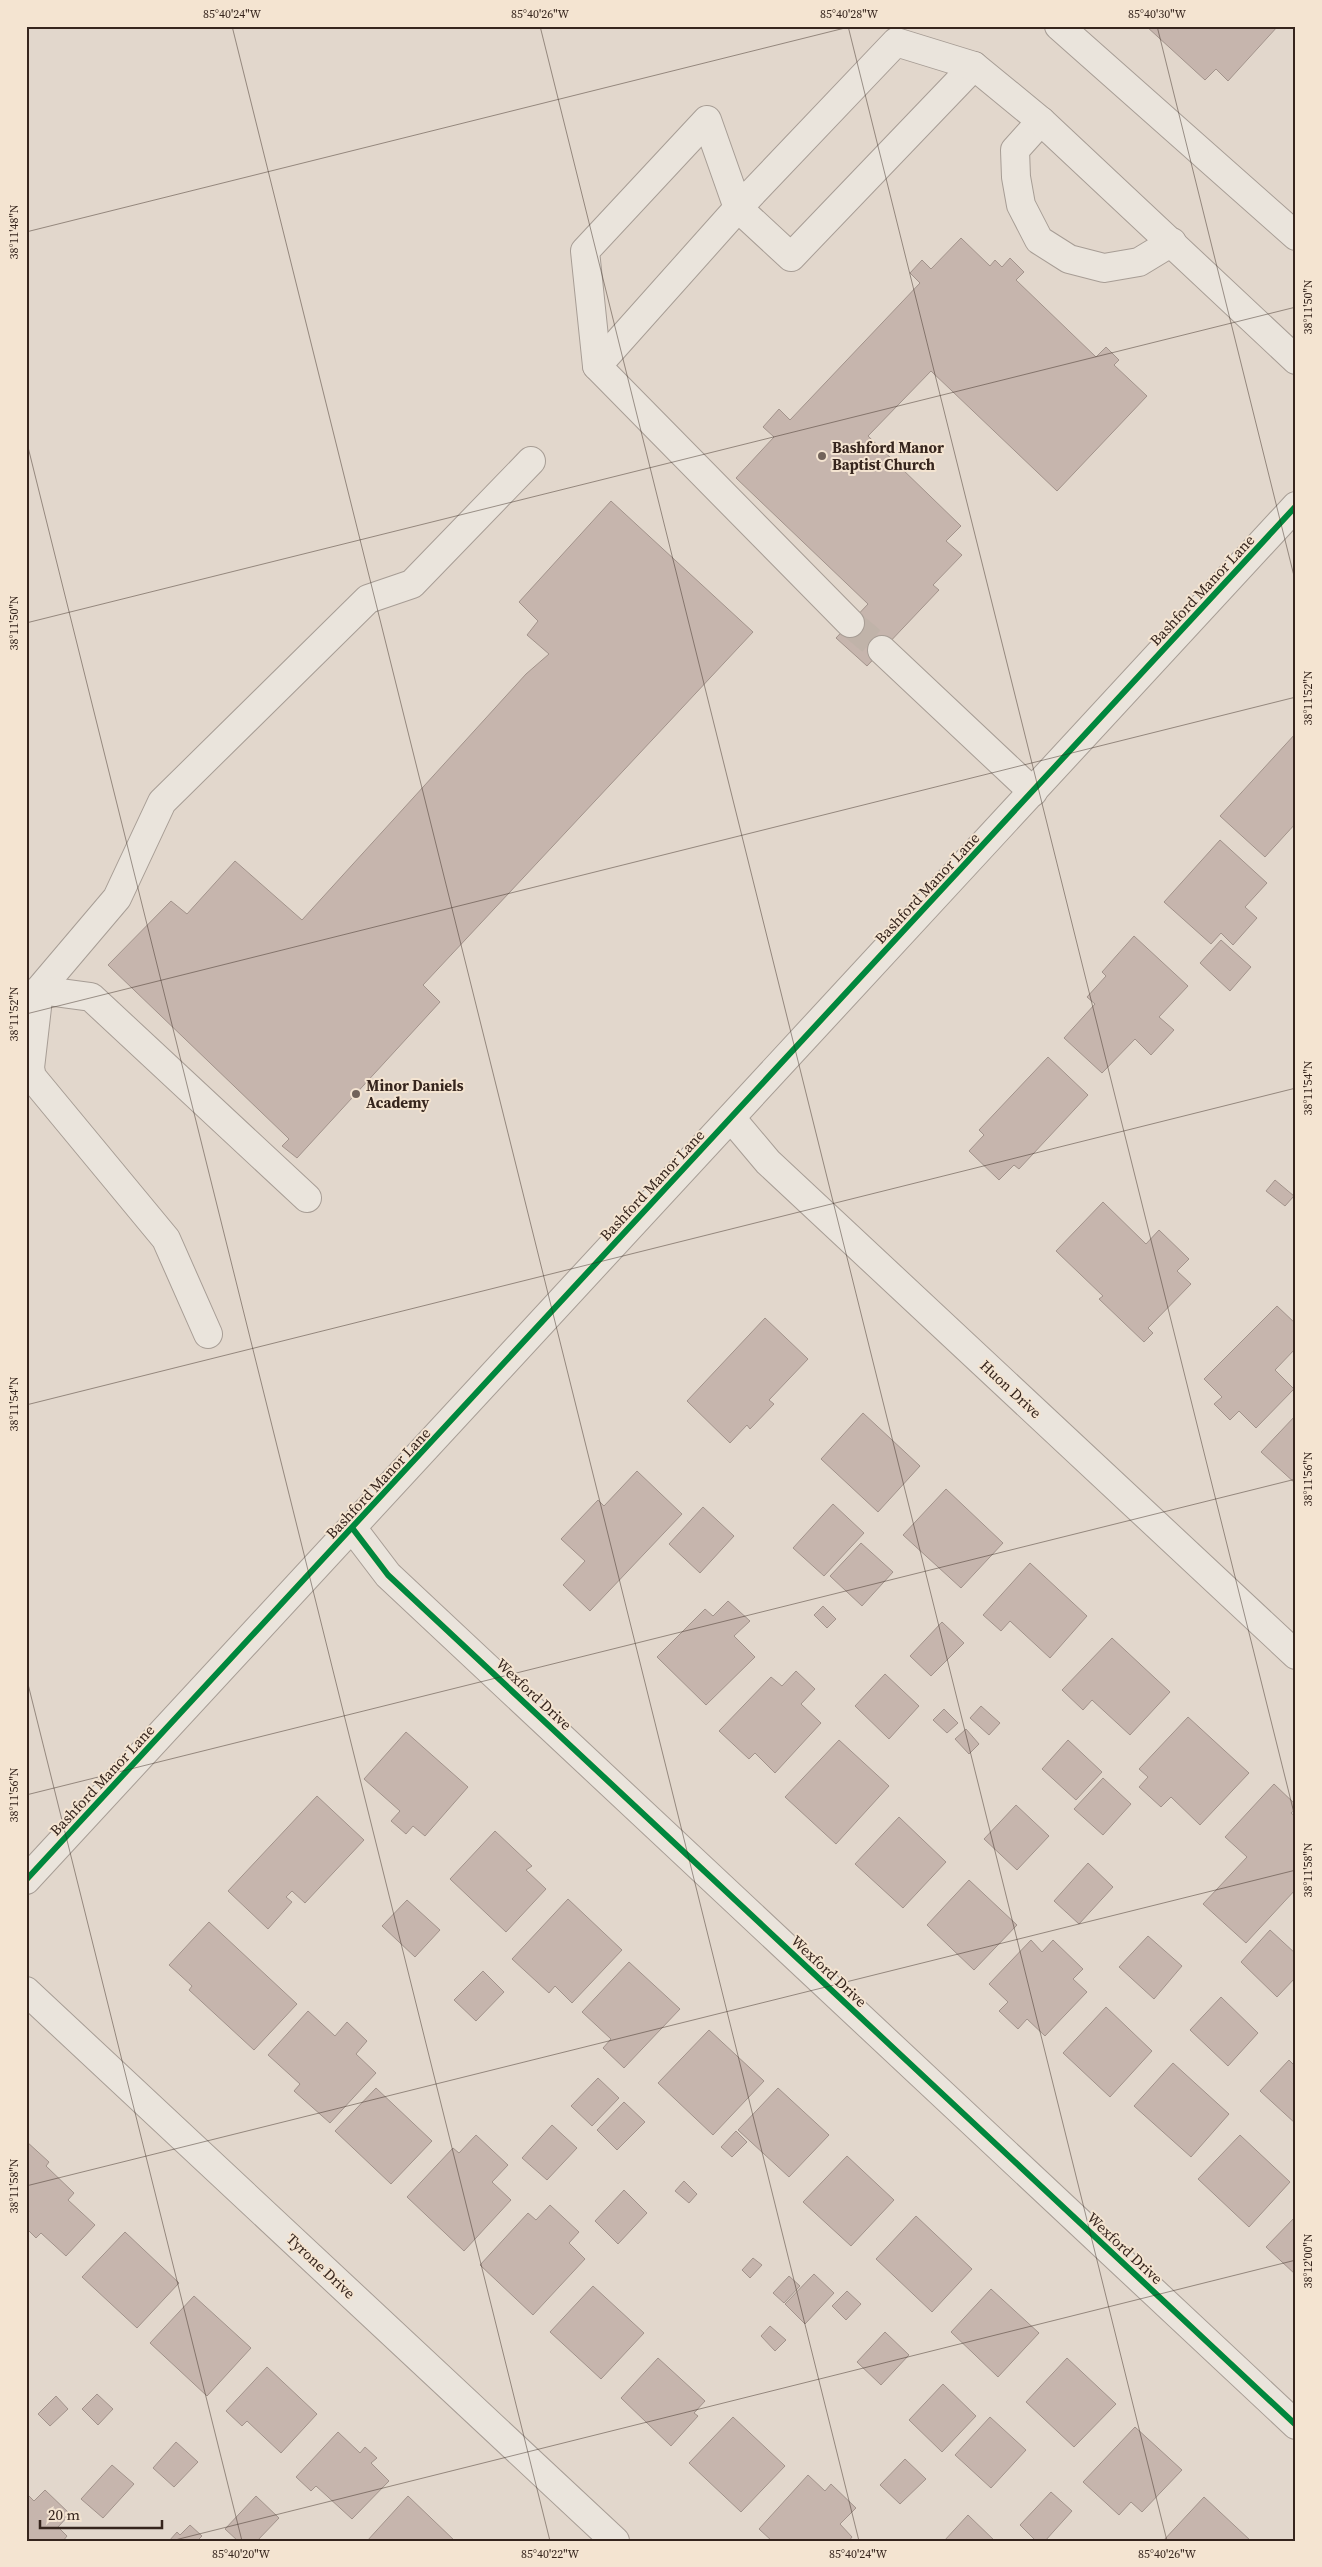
<svg xmlns="http://www.w3.org/2000/svg" width="1322" height="2567" font-family="'Source Serif 4',serif">
<style>
.building{fill:#c6b5ad;stroke:#a2938b}
.lines{fill:none;stroke-linecap:round;stroke-linejoin:round}
.minor-tunnel{stroke:#c0b3a9;stroke-width:28;stroke-dasharray:28 14;stroke-linecap:butt}
.minor-casing{stroke:#a79d95;stroke-width:30}
.minor{stroke:#eae4dc;stroke-width:28}
.cycleway-casing{stroke:#f4e4d1;stroke-width:9}
.cycleway{stroke:#00873e;stroke-width:6}
.ticks{fill:none;stroke:#36251d;stroke-width:1;stroke-opacity:0.45}
.poi-dot{fill:#72635a;stroke:#f4e4d1;stroke-width:2}
.labels{text-anchor:middle;dominant-baseline:central;stroke-width:4;stroke-linejoin:round;paint-order:stroke}
.poi-label{font-size:15px;font-weight:bold;fill:#36251d;stroke:#f4e4d1;text-anchor:start}
.street-label{font-size:15px;fill:#36251d;stroke:#f4e4d1}
.neatline{fill:none;stroke:#36251d;stroke-width:2}
.ticks-label{font-size:12px;text-anchor:middle;fill:#36251d}
</style>
<rect width="100%" height="100%" fill="#e2d7cc"/>
<g class="building">
<polygon points="1146,26 1278,26 1228,81 1216,69 1205,80"/>
<polygon points="961,238 990,266 995,260 1002,267 1010,258 1024,272 1016,280 1096,357 1106,347 1119,360 1114,365 1147,396 1057,491 931,371 868,436 961,526 946,541 962,555 933,585 939,590 867,666 836,638 868,604 736,478 774,437 763,427 779,409 790,420 920,283 910,273 922,260 931,269"/>
<polygon points="611,501 753,632 423,985 440,1002 297,1158 282,1146 289,1139 285,1135 108,965 171,901 187,914 235,861 302,920 526,674 549,654 527,635 538,621 519,602"/>
<polygon points="1296,733 1296,823 1265,857 1220,816"/>
<polygon points="1220,840 1267,883 1245,907 1257,918 1233,945 1221,933 1211,944 1164,902"/>
<polygon points="1134,936 1188,986 1159,1017 1174,1030 1151,1055 1135,1039 1102,1073 1064,1038 1095,1004 1087,997 1106,976 1102,972"/>
<polygon points="1221,940 1251,967 1230,991 1200,963"/>
<polygon points="1048,1057 1088,1095 1019,1169 1014,1165 999,1180 969,1151 984,1135 979,1130"/>
<polygon points="1275,1180 1294,1196 1285,1206 1266,1191"/>
<polygon points="1103,1202 1146,1244 1159,1230 1189,1259 1177,1271 1191,1284 1148,1328 1153,1333 1144,1342 1099,1299 1103,1296 1056,1251"/>
<polygon points="1277,1306 1296,1324 1296,1348 1275,1370 1294,1389 1256,1428 1239,1411 1230,1420 1214,1404 1222,1397 1204,1379"/>
<polygon points="765,1318 808,1359 769,1400 774,1404 750,1429 747,1425 730,1443 687,1401"/>
<polygon points="863,1413 920,1466 878,1512 821,1459"/>
<polygon points="1296,1415 1296,1484 1261,1452"/>
<polygon points="637,1471 682,1514 590,1611 563,1585 585,1561 561,1539 598,1500 604,1506"/>
<polygon points="946,1489 1003,1543 961,1588 903,1535"/>
<polygon points="833,1504 864,1533 824,1576 793,1548"/>
<polygon points="703,1507 734,1536 700,1573 669,1544"/>
<polygon points="861,1543 893,1572 862,1606 830,1576"/>
<polygon points="1030,1563 1087,1616 1050,1658 1010,1621 1001,1631 983,1615"/>
<polygon points="728,1601 750,1621 734,1636 755,1657 706,1705 657,1657 705,1609 713,1616"/>
<polygon points="823,1606 836,1619 827,1628 814,1615"/>
<polygon points="942,1622 964,1643 931,1676 910,1656"/>
<polygon points="1112,1638 1170,1692 1130,1735 1092,1700 1083,1710 1062,1690"/>
<polygon points="796,1671 815,1689 801,1704 821,1723 775,1773 755,1753 749,1759 719,1731 771,1677 782,1686"/>
<polygon points="885,1674 919,1706 889,1739 855,1706"/>
<polygon points="981,1706 1000,1723 989,1735 970,1718"/>
<polygon points="944,1709 958,1723 947,1733 933,1720"/>
<polygon points="1188,1717 1249,1773 1200,1825 1171,1797 1161,1807 1139,1787 1148,1777 1139,1769"/>
<polygon points="966,1729 979,1744 969,1754 955,1739"/>
<polygon points="406,1732 468,1787 425,1836 413,1826 406,1834 391,1821 400,1811 364,1779"/>
<polygon points="839,1740 889,1786 836,1844 785,1797"/>
<polygon points="1068,1740 1102,1772 1076,1800 1042,1769"/>
<polygon points="1103,1778 1131,1804 1103,1835 1074,1809"/>
<polygon points="1274,1784 1296,1805 1296,1809 1291,1813 1296,1817 1296,1889 1246,1943 1203,1904 1247,1857 1225,1837"/>
<polygon points="317,1796 364,1840 305,1903 292,1891 286,1897 292,1902 268,1929 228,1891"/>
<polygon points="1016,1805 1049,1836 1017,1870 984,1839"/>
<polygon points="899,1817 946,1862 903,1908 855,1864"/>
<polygon points="495,1831 532,1866 526,1870 546,1889 506,1932 450,1879"/>
<polygon points="1088,1863 1113,1887 1079,1924 1054,1901"/>
<polygon points="969,1880 1017,1925 974,1970 927,1925"/>
<polygon points="568,1899 622,1950 572,2003 555,1986 549,1993 512,1959"/>
<polygon points="407,1900 440,1930 415,1957 382,1926"/>
<polygon points="209,1922 297,2004 254,2050 189,1990 192,1986 169,1965"/>
<polygon points="1270,1930 1296,1954 1296,1977 1277,1997 1241,1962"/>
<polygon points="1148,1936 1182,1966 1154,1999 1119,1967"/>
<polygon points="1031,1940 1042,1952 1053,1940 1083,1969 1073,1979 1087,1992 1045,2036 1027,2019 1018,2029 999,2011 1008,2002 989,1984"/>
<polygon points="629,1962 680,2009 624,2068 603,2048 611,2039 582,2012"/>
<polygon points="483,1971 504,1992 476,2021 454,2000"/>
<polygon points="1221,1997 1258,2033 1228,2066 1190,2030"/>
<polygon points="1106,2007 1152,2051 1110,2097 1063,2053"/>
<polygon points="308,2011 335,2036 347,2022 367,2041 356,2054 376,2073 330,2123 294,2091 300,2084 268,2055"/>
<polygon points="709,2030 764,2081 713,2135 658,2083"/>
<polygon points="1289,2060 1296,2067 1296,2124 1260,2091"/>
<polygon points="1173,2063 1229,2114 1191,2157 1134,2106"/>
<polygon points="598,2078 619,2098 592,2126 571,2106"/>
<polygon points="376,2088 432,2141 391,2184 335,2131"/>
<polygon points="778,2088 829,2135 789,2177 738,2130"/>
<polygon points="624,2102 645,2122 617,2150 597,2130"/>
<polygon points="552,2125 577,2148 547,2180 522,2158"/>
<polygon points="736,2131 747,2142 732,2157 721,2147"/>
<polygon points="476,2135 508,2165 492,2182 511,2200 464,2251 407,2197 453,2148 459,2153"/>
<polygon points="1240,2135 1290,2182 1249,2227 1198,2179"/>
<polygon points="26,2141 49,2162 46,2166 74,2193 68,2200 95,2225 66,2256 41,2233 36,2238 26,2228"/>
<polygon points="847,2156 894,2200 851,2246 803,2202"/>
<polygon points="684,2181 697,2194 689,2203 675,2191"/>
<polygon points="624,2190 647,2213 618,2244 595,2221"/>
<polygon points="550,2205 579,2232 569,2243 585,2259 533,2315 480,2265 528,2213 536,2220"/>
<polygon points="916,2216 972,2269 932,2312 876,2259"/>
<polygon points="1296,2216 1296,2275 1266,2247"/>
<polygon points="125,2232 179,2283 137,2328 82,2277"/>
<polygon points="753,2258 762,2265 750,2278 742,2270"/>
<polygon points="814,2274 834,2293 805,2324 785,2304"/>
<polygon points="789,2276 800,2286 784,2303 773,2293"/>
<polygon points="593,2286 644,2333 601,2379 550,2332"/>
<polygon points="991,2289 1039,2333 998,2377 951,2332"/>
<polygon points="847,2291 861,2304 846,2320 832,2306"/>
<polygon points="194,2296 251,2348 207,2396 150,2343"/>
<polygon points="770,2326 786,2340 775,2351 761,2336"/>
<polygon points="885,2332 909,2355 881,2385 857,2362"/>
<polygon points="658,2358 705,2401 694,2413 698,2416 671,2446 621,2398"/>
<polygon points="1067,2358 1116,2404 1074,2447 1026,2402"/>
<polygon points="267,2367 317,2414 281,2453 247,2421 242,2426 226,2411"/>
<polygon points="943,2384 976,2416 942,2452 909,2420"/>
<polygon points="97,2394 113,2409 98,2425 82,2409"/>
<polygon points="56,2396 68,2409 50,2426 38,2414"/>
<polygon points="733,2417 785,2466 741,2512 689,2463"/>
<polygon points="990,2417 1026,2450 991,2488 955,2455"/>
<polygon points="1135,2427 1182,2470 1142,2512 1131,2502 1119,2515 1083,2482"/>
<polygon points="338,2432 360,2453 365,2447 377,2458 371,2463 389,2481 352,2519 316,2486 311,2491 296,2477"/>
<polygon points="176,2442 198,2462 174,2487 153,2468"/>
<polygon points="905,2459 926,2479 900,2504 880,2485"/>
<polygon points="112,2465 134,2484 103,2518 81,2499"/>
<polygon points="808,2475 825,2491 831,2484 856,2508 840,2524 852,2537 849,2541 772,2541 759,2529"/>
<polygon points="45,2490 70,2514 58,2527 67,2536 63,2541 26,2541 26,2493 34,2501"/>
<polygon points="1051,2492 1072,2511 1045,2541 1036,2541 1020,2525"/>
<polygon points="256,2496 279,2518 257,2541 238,2541 225,2529"/>
<polygon points="408,2496 455,2541 367,2541"/>
<polygon points="1204,2497 1251,2541 1163,2541"/>
<polygon points="968,2515 995,2541 944,2541"/>
<polygon points="190,2525 202,2536 197,2541 169,2541 177,2532 180,2535"/>
</g>
<g class="lines">
<polyline class="minor-tunnel" points="850,623 882,650"/>
<g class="minor-casing">
<g id="minor">
<polyline points="1059,26 1296,236"/>
<polyline points="1041,121 1015,150 1016,177 1021,205 1039,240 1069,259 1104,268 1139,262 1172,242"/>
<polyline points="597,366 738,208 791,257 974,66"/>
<polyline points="850,623 597,366 585,251 707,120 738,208 896,42 974,66 1041,121 1296,360"/>
<polyline points="882,650 1033,792"/>
<polyline points="39,990 117,898 162,802 368,599 412,584 531,461"/>
<polyline points="731,1118 768,1162 1296,1655"/>
<polyline points="208,1334 166,1239 32,1077 30,1068 39,990 91,997 307,1198"/>
<polyline points="353,1529 388,1575 1296,2425"/>
<polyline points="26,1880 1296,506"/>
<polyline points="26,1991 615,2541"/>
</g>
</g>
<use href="#minor" class="minor"/>
<g class="cycleway-casing">
<g id="cycleway">
<polyline points="353,1529 388,1575 1296,2425"/>
<polyline points="26,1880 1296,506"/>
</g>
</g>
<use href="#cycleway" class="cycleway"/>
</g>
<path class="ticks" d="M232,26L859,2541M540,26L1167,2541M848,26L1296,1821M1157,26L1296,584M26,232L853,26M26,439L550,2541M26,623L1296,307M26,1014L1296,697M26,1405L1296,1088M26,1676L242,2541M26,1795L1296,1479M26,2186L1296,1870M171,2541L1296,2260"/>
<g class="poi-dot">
<circle cx="822" cy="456" r="5"/>
<circle cx="356" cy="1094" r="5"/>
</g>
<g class="labels">
<g class="poi-label">
<text x="832" y="447">Bashford Manor<tspan x="832" dy="17">Baptist Church</tspan></text>
<text x="366" y="1085">Minor Daniels<tspan x="366" dy="17">Academy</tspan></text>
</g>
<g class="street-label">
<text transform="translate(1202 590) rotate(-47)">Bashford Manor Lane</text>
<text transform="translate(927 888) rotate(-47)">Bashford Manor Lane</text>
<text transform="translate(652 1185) rotate(-47)">Bashford Manor Lane</text>
<text transform="translate(1011 1389) rotate(43)">Huon Drive</text>
<text transform="translate(378 1483) rotate(-47)">Bashford Manor Lane</text>
<text transform="translate(534 1694) rotate(43)">Wexford Drive</text>
<text transform="translate(102 1780) rotate(-47)">Bashford Manor Lane</text>
<text transform="translate(829 1971) rotate(43)">Wexford Drive</text>
<text transform="translate(1125 2248) rotate(43)">Wexford Drive</text>
<text transform="translate(321 2266) rotate(43)">Tyrone Drive</text>
</g>
</g>
<rect width="1322" height="2567" fill="none" stroke="#f4e4d1" stroke-width="55"/>
<path d="M40 2520v8h122v-8" fill="none" stroke="#36251d" stroke-width="2.5"/>
<text x="48" y="2520" font-size="15" fill="#36251d" stroke="#f4e4d1" stroke-width="4" paint-order="stroke">20 m</text>
<rect x="28" y="28" width="1266" height="2512" class="neatline"/>
<g class="ticks-label">
<text x="232" y="18">85°40'24"W</text>
<text x="540" y="18">85°40'26"W</text>
<text x="849" y="18">85°40'28"W</text>
<text x="1157" y="18">85°40'30"W</text>
<text transform="translate(14 232) rotate(-90)" y="4">38°11'48"N</text>
<text transform="translate(1308 307) rotate(-90)" y="4">38°11'50"N</text>
<text transform="translate(14 623) rotate(-90)" y="4">38°11'50"N</text>
<text transform="translate(1308 698) rotate(-90)" y="4">38°11'52"N</text>
<text transform="translate(14 1014) rotate(-90)" y="4">38°11'52"N</text>
<text transform="translate(1308 1088) rotate(-90)" y="4">38°11'54"N</text>
<text transform="translate(14 1404) rotate(-90)" y="4">38°11'54"N</text>
<text transform="translate(1308 1479) rotate(-90)" y="4">38°11'56"N</text>
<text transform="translate(14 1795) rotate(-90)" y="4">38°11'56"N</text>
<text transform="translate(1308 1870) rotate(-90)" y="4">38°11'58"N</text>
<text transform="translate(14 2186) rotate(-90)" y="4">38°11'58"N</text>
<text transform="translate(1308 2261) rotate(-90)" y="4">38°12'00"N</text>
<text x="241" y="2558">85°40'20"W</text>
<text x="550" y="2558">85°40'22"W</text>
<text x="858" y="2558">85°40'24"W</text>
<text x="1167" y="2558">85°40'26"W</text>
</g>
</svg>
